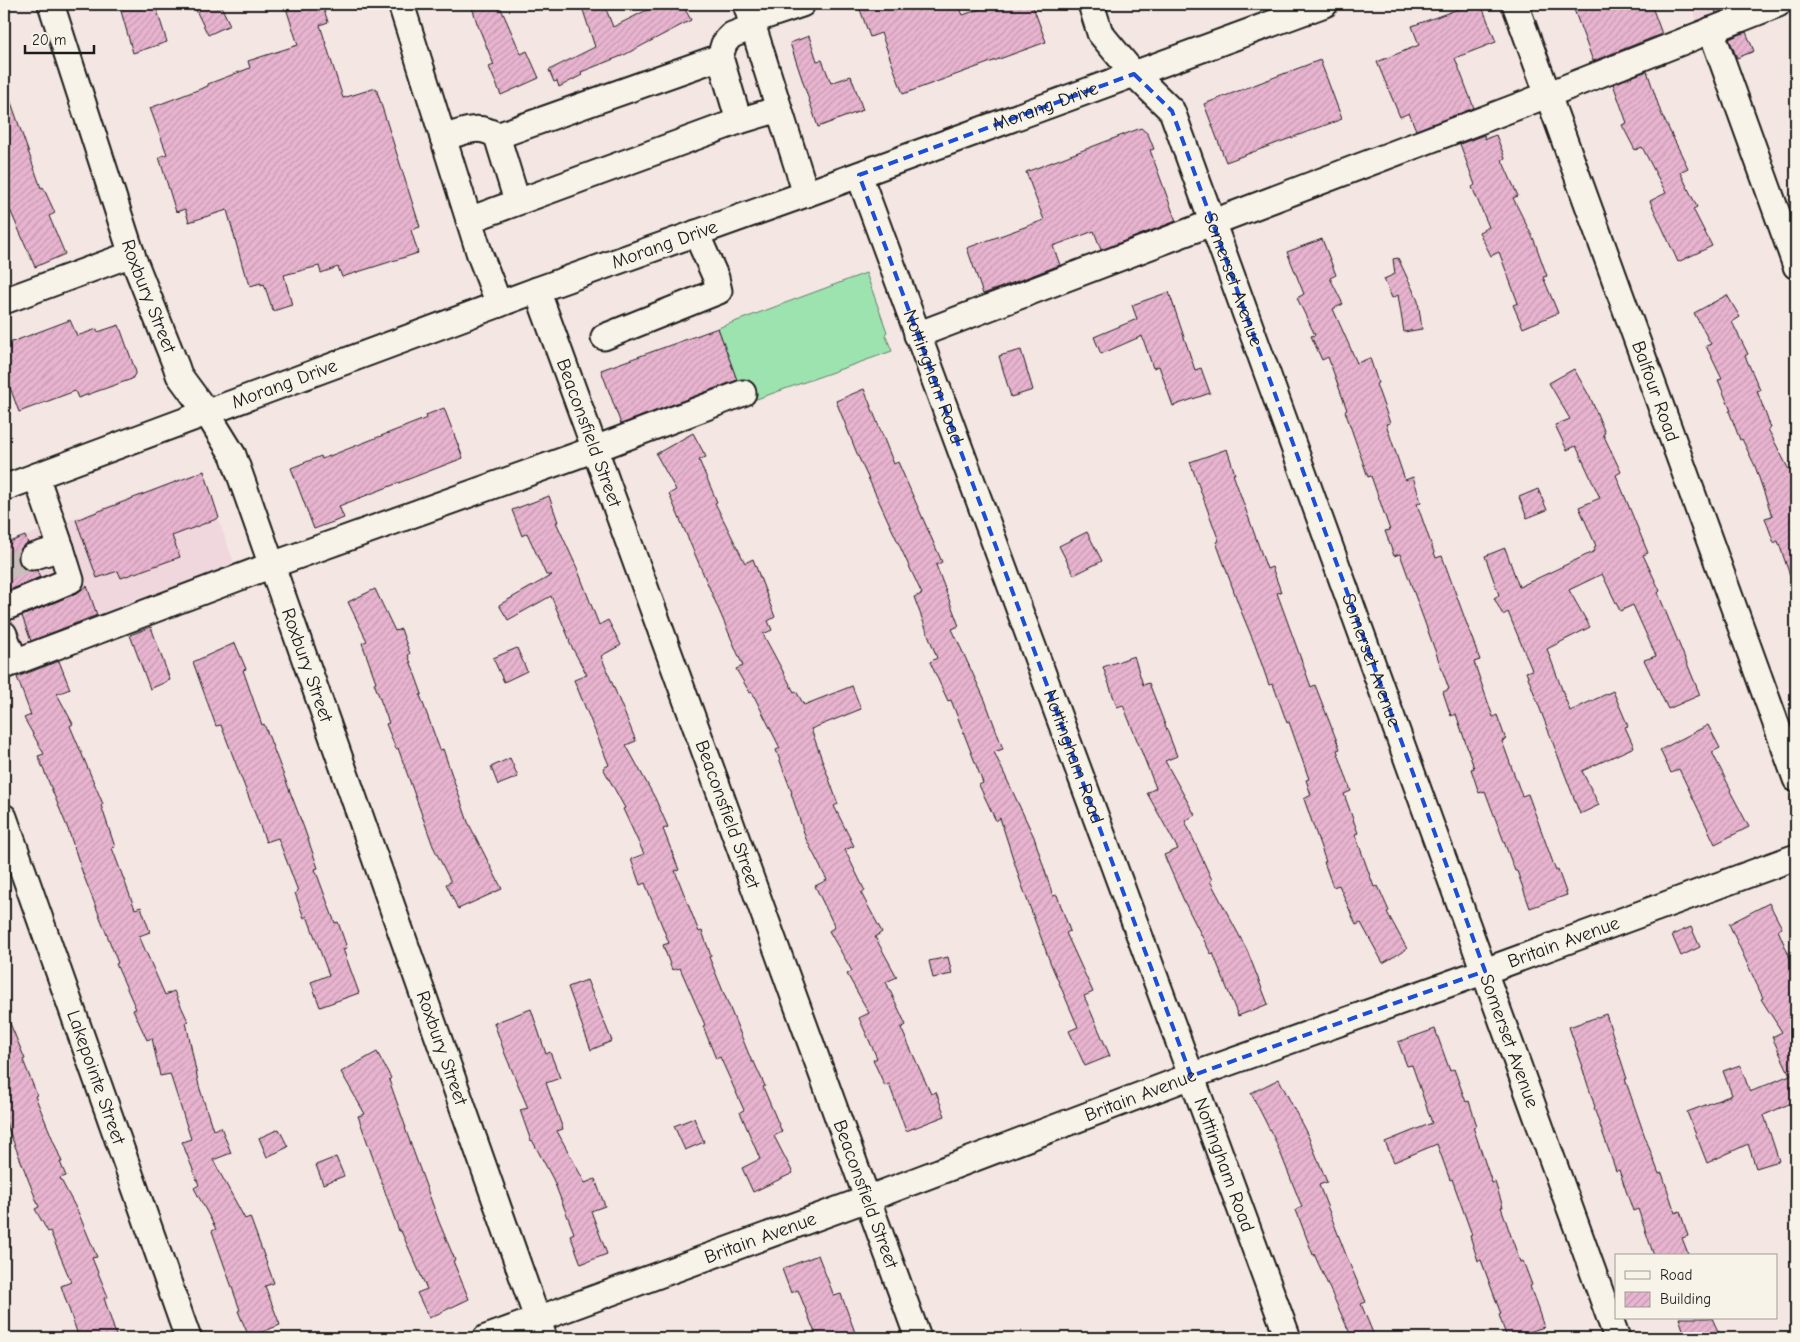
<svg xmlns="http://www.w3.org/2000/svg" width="1800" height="1342" font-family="'Comic Neue',sans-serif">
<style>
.built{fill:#f0d7dd}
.grass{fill:#9de3b0;stroke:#5c8066}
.building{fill:url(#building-hatch);stroke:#1c1c1c}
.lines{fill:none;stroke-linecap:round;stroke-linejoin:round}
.minor-tunnel{stroke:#c9bebb;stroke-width:25;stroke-dasharray:25 12;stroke-linecap:butt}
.minor-casing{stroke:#1c1c1c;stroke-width:29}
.minor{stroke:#f7f3e8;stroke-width:25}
.marked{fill:none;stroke:#1d4ed8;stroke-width:4;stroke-dasharray:10 6;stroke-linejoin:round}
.labels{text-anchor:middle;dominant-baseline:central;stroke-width:4;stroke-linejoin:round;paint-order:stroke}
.street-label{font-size:19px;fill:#1c1c1c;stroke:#f7f3e8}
</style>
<defs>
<pattern id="building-hatch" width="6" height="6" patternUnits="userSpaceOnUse" patternTransform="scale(1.25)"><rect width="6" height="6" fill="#e8b4cf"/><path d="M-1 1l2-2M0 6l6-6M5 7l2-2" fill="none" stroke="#c69ab1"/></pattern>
</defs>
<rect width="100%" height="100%" fill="#f4e6e3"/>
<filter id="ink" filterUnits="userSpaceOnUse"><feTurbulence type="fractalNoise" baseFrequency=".02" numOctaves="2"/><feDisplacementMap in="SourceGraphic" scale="10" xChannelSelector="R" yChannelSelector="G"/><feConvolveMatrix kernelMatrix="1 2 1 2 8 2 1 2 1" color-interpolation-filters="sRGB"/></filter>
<g filter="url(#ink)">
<g class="built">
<polygon points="1691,4 1758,4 1699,26"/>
<polygon points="201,472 237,571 4,656 4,544"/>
</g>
<polygon class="grass" points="866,273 887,332 885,334 892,351 751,401 739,386 718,328"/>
<g class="building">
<polygon points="119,4 155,4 167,42 133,53"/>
<polygon points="193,4 220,4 230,25 208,35"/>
<polygon points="299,4 322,4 328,22 320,25 343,98 376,88 420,227 411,230 418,253 342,277 338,267 321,273 319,266 284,275 292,305 273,311 264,284 261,285 261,283 250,286 247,275 245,275 227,210 189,222 185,209 176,212 159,157 167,154 150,108 208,86 208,84 250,68 248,61 298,45 286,8"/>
<polygon points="471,4 499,4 521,54 527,51 539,78 501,95 489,67 494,65 477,23"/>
<polygon points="581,4 604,4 613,27 659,4 682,4 691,20 624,55 581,72 582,75 559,87 557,81 554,82 549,70 595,47"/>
<polygon points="858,4 913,4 915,9 929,4 958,4 963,15 994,4 1032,4 1046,42 903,94 881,33 870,37"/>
<polygon points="1472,4 1481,4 1496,42 1455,58 1474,108 1416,130 1409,113 1400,117 1377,62 1419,45 1412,26"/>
<polygon points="1572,4 1651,4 1662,34 1593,61"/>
<polygon points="1713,4 1734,4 1735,6 1716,13"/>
<polygon points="1746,32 1754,51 1737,58 1729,39"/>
<polygon points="809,36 817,61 822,60 831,83 851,76 863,110 818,127 790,43"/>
<polygon points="1320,60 1342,119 1226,162 1204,104"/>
<polygon points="1647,71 1661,113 1688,168 1680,172 1697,207 1693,209 1712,246 1678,262 1650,201 1666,193 1642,147 1635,150 1622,125 1627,123 1613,84"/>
<polygon points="4,88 6,88 41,188 43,187 55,213 49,216 65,254 35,267 7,203 10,202 4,187"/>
<polygon points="1141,128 1148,134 1154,149 1150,150 1176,221 1101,250 1094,231 1053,246 1060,265 983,294 967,248 1044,220 1026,172"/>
<polygon points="1484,135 1485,139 1496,135 1505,158 1502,160 1518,196 1513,198 1534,240 1547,276 1543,277 1558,313 1523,328 1513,305 1518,303 1499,252 1491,256 1479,232 1489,227 1472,187 1475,185 1460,144"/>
<polygon points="1322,239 1336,275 1330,278 1343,304 1333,309 1357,363 1370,358 1378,383 1376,384 1390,423 1386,424 1405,480 1413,477 1421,502 1417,504 1436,558 1442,556 1480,660 1474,662 1493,717 1497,715 1506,740 1502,741 1522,796 1528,794 1556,871 1558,870 1567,895 1530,908 1517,871 1515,871 1485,791 1479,793 1471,769 1474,768 1456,714 1451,716 1443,692 1449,689 1400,554 1394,556 1385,531 1390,530 1371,476 1368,477 1345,411 1347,410 1328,357 1322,360 1311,336 1315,335 1297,298 1304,294 1287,252"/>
<polygon points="1398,258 1418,301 1422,329 1404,332 1398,295 1392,298 1384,279 1395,274 1393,259"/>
<polygon points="1169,292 1195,370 1201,368 1210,393 1173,406 1159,366 1153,368 1142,336 1101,354 1094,337 1137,319 1132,305"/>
<polygon points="1727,295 1740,317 1732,322 1748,354 1745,356 1760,390 1757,391 1771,428 1768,429 1789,470 1792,469 1796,480 1796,583 1793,584 1778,541 1774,543 1765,518 1772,516 1755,466 1742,439 1740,440 1729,411 1731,411 1718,380 1722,379 1706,346 1711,344 1694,313"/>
<polygon points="70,320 77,336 97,329 98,332 119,325 136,372 132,379 78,398 75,391 19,412 4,371 4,345"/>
<polygon points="718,328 737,380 621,424 601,370"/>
<polygon points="1021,350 1033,390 1011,397 999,356"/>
<polygon points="1574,369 1591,399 1605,433 1603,434 1621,472 1616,475 1648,553 1643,555 1660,591 1658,593 1700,695 1668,709 1644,660 1656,656 1633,605 1620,611 1602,574 1569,590 1590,627 1547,649 1570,711 1613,691 1628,726 1625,727 1634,747 1582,771 1599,805 1580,814 1526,672 1532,670 1508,612 1503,615 1494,598 1499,595 1485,556 1505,548 1519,587 1595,551 1594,547 1596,546 1579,507 1600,498 1576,446 1567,450 1555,425 1570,419 1549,383"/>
<polygon points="864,389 894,464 898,462 942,562 936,565 959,626 952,629 985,700 1003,749 994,752 1034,837 1053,896 1057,895 1070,931 1066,933 1093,992 1084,996 1110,1056 1085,1066 1069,1031 1078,1027 1050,962 1020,880 1000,818 996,821 979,785 983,783 951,700 948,701 930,662 937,658 914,597 922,594 858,456 836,401"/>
<polygon points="444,408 463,458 339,506 344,518 314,529 291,468 321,456 322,459 427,418 426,415"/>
<polygon points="693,433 706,457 699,460 717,502 715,503 745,563 753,559 775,617 768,621 772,630 763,634 794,692 796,691 804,705 852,686 861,709 811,729 838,804 834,806 854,846 845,850 865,891 861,893 882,932 875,937 897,977 886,982 906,1025 901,1028 931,1094 936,1092 945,1116 906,1131 889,1084 885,1086 873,1060 877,1058 859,1018 869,1013 847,974 852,971 829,931 835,927 815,886 827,880 806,839 791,793 792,793 776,750 780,748 752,692 750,693 736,669 743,666 669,494 676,490 656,454"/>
<polygon points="1227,449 1235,474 1233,474 1267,569 1272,567 1281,592 1277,593 1297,648 1311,687 1315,685 1340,749 1337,750 1351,791 1344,794 1358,833 1355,834 1374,887 1378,886 1389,911 1387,912 1407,949 1383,963 1361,923 1356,925 1339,885 1333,887 1324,862 1326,862 1304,799 1311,795 1306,780 1309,779 1289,722 1287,723 1273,684 1269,685 1255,645 1241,611 1216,542 1219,541 1190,462"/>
<polygon points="204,471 219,518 172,536 180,557 121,578 118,571 97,578 76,520"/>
<polygon points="1538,489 1547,510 1527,518 1519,497"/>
<polygon points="549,496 558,522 556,522 577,568 599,625 608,620 621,645 601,656 636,741 626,745 655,798 668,827 663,829 679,870 675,871 699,932 702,931 711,956 709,957 752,1062 754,1062 765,1086 763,1087 782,1132 774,1136 793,1173 753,1192 742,1168 760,1159 740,1112 744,1110 720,1057 716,1059 703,1026 705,1025 680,968 672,970 663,945 669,943 645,883 640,885 631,859 644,854 623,809 625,808 603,768 609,765 574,680 587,675 569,642 570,641 551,596 508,620 499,605 552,575 546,575 527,533 522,536 512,510"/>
<polygon points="1087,532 1102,561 1074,575 1059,546"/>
<polygon points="25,536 28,543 22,547 18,553 18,562 23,568 28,571 37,570 40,577 10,590 4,572 4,544"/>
<polygon points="87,586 97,615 31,641 22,616 77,593"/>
<polygon points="375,589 395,631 401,629 410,654 408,655 422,694 420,695 440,750 443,749 468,822 502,889 458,909 446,884 451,882 433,846 398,748 396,749 386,724 389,723 374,683 376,682 362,643 367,641 348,602"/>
<polygon points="151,627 170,680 150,689 130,635"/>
<polygon points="235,643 246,669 243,670 262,725 264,724 304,828 318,868 315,869 335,923 338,922 347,948 343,949 359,993 320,1007 311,982 329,975 307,916 304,918 295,893 298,891 278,838 266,842 221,725 216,726 193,662"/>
<polygon points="517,648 527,671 504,682 493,658"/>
<polygon points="1134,656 1143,685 1149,683 1177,756 1165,761 1195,815 1185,821 1212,880 1210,881 1247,950 1268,1004 1238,1016 1213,953 1211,954 1185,903 1164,855 1178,849 1147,793 1156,788 1123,705 1117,707 1103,667"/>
<polygon points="59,661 70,689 57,694 73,724 70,726 103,804 101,805 115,847 112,848 135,909 141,907 150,932 139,936 165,995 174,991 188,1021 186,1022 199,1086 213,1130 221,1127 231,1153 213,1160 245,1219 250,1217 274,1283 265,1286 280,1325 249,1337 238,1311 240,1310 212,1231 216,1229 194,1188 199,1185 182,1142 191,1139 170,1074 160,1076 152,1038 147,1040 133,1010 136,1009 116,964 118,963 83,874 68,829 38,756 44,754 24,718 31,715 17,677"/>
<polygon points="1708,725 1720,748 1712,752 1731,790 1730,791 1749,827 1715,844 1679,769 1671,773 1660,750"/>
<polygon points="510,758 518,777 498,785 491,767"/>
<polygon points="1769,903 1782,928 1778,930 1796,972 1796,1101 1764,1115 1779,1161 1756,1168 1748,1144 1707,1163 1687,1112 1732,1095 1723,1071 1740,1065 1750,1092 1790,1075 1772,1037 1782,1032 1761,999 1763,998 1729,924"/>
<polygon points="1691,927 1700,947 1681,956 1672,935"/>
<polygon points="948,957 952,974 933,978 929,961"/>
<polygon points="587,980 612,1041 591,1050 568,987"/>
<polygon points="4,1009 25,1059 23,1060 37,1095 35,1096 62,1162 60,1162 66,1176 60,1178 78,1212 97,1257 92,1258 108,1297 104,1298 117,1338 79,1338 61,1286 71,1282 50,1231 48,1232 35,1209 39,1207 4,1118"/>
<polygon points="531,1009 546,1054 550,1052 560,1078 546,1083 563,1129 557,1131 585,1183 595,1179 605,1206 591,1211 607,1254 581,1264 570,1235 574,1233 553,1179 532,1140 531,1141 520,1110 528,1108 505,1054 494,1023"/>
<polygon points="1606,1014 1627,1079 1625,1079 1644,1134 1659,1174 1662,1173 1675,1213 1680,1211 1688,1236 1682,1238 1689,1256 1654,1256 1638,1209 1633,1211 1619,1170 1616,1171 1594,1108 1595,1107 1582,1067 1583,1067 1569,1027"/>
<polygon points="1435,1029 1450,1071 1454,1069 1466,1102 1469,1101 1477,1126 1473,1127 1492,1183 1495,1182 1503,1207 1501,1207 1520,1262 1523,1261 1532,1285 1530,1286 1544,1327 1511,1338 1507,1338 1499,1315 1501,1314 1481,1260 1478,1261 1470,1236 1472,1235 1452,1179 1450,1180 1437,1144 1394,1162 1385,1142 1432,1123 1412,1065 1407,1066 1398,1042"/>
<polygon points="377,1052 391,1078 389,1080 406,1128 405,1128 439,1222 455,1260 453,1261 469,1299 429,1318 417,1293 427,1289 401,1231 399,1231 358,1116 365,1114 341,1072"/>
<polygon points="1279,1079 1309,1138 1327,1182 1319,1185 1348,1260 1366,1302 1361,1304 1375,1338 1352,1338 1314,1254 1313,1255 1296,1210 1302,1207 1276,1142 1251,1093"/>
<polygon points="694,1118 704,1142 685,1150 674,1126"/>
<polygon points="279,1129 288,1147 267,1157 259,1138"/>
<polygon points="336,1157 344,1176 323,1184 316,1165"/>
<polygon points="818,1255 834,1296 841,1294 857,1338 817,1338 798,1290 791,1293 782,1269"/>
<polygon points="1679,1318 1712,1318 1721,1338 1686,1338"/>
</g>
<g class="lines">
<polyline class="minor-tunnel" points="4,568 32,557"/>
<g class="minor-casing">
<g id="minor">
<path id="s1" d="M51,4L133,258L176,366L179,375L207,413L233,455L544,1338"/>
<polyline points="401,4 480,255 499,304"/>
<polyline points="746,4 806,194"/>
<path id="s2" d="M1091,4L1100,33L1134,74L1172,111L1617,1338"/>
<path id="s3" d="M1515,4L1796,779"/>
<polyline points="751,21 802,4"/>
<polyline points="1711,30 1796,266"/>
<polyline points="739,121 720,57 724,44 728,39 732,35 753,27"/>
<polyline points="497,136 720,57"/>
<path d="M443,138C463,132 478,123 497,136L517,201"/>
<path id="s4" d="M859,175L1288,1338"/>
<polyline points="469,220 739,121 779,109"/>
<path id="s5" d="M537,290L918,1338"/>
<polyline points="4,301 132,254"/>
<polyline points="917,335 1524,104 1778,4"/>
<polyline points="604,337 719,291 716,278 696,233"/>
<path id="s6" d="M4,488L537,290L806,194L1325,4"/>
<polyline points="32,557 61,548 36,476"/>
<polyline points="4,608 71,580 61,548"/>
<polyline points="4,634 15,662"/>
<polyline points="4,666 272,565 595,449 743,393"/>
<path id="s7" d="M4,817L188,1338"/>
<path id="s8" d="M486,1338L867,1199L1191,1076L1485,971L1796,857"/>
</g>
</g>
<use href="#minor" class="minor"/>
</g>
</g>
<path class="marked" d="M1134,74L1172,111L1485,971L1191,1076L859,175Z"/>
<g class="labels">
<g class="street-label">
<text stroke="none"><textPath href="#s6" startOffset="1109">Morang Drive</textPath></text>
<text stroke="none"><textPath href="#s6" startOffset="704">Morang Drive</textPath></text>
<text stroke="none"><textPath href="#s2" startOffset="316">Somerset Avenue</textPath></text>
<text stroke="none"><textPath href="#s1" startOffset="308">Roxbury Street</textPath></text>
<text stroke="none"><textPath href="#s4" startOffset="215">Nottingham Road</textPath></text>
<text stroke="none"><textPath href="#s6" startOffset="299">Morang Drive</textPath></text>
<text stroke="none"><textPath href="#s3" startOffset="412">Balfour Road</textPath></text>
<text stroke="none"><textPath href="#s5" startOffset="152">Beaconsfield Street</textPath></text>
<text stroke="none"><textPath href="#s2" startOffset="721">Somerset Avenue</textPath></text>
<text stroke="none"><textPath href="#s1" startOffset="712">Roxbury Street</textPath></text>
<text stroke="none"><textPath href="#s4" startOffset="620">Nottingham Road</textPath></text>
<text stroke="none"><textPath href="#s5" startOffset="558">Beaconsfield Street</textPath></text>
<text stroke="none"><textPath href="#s8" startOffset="1148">Britain Avenue</textPath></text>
<text stroke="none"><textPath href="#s2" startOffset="1126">Somerset Avenue</textPath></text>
<text stroke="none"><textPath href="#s1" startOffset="1118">Roxbury Street</textPath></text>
<text stroke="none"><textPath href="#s7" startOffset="276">Lakepointe Street</textPath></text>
<text stroke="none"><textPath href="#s8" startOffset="698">Britain Avenue</textPath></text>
<text stroke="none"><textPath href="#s4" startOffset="1055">Nottingham Road</textPath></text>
<text stroke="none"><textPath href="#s5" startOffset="962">Beaconsfield Street</textPath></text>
<text stroke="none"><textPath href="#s8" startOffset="292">Britain Avenue</textPath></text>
</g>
</g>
<rect width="1800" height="1342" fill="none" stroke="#f7f3e8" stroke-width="20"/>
<rect x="10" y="10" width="1780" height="1322" fill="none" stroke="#1c1c1c" stroke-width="2" filter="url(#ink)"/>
<rect x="1615" y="1254" width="162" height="65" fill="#f7f3e8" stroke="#9f9d96"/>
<rect x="1625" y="1271" width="25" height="8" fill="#f7f3e8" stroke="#9f9d96"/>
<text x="1660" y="1280" font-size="15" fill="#1c1c1c">Road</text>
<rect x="1625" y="1292" width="25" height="15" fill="url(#building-hatch)" stroke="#9f9d96"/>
<text x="1660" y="1304" font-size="15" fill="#1c1c1c">Building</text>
<path d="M25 45v8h69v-8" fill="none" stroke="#1c1c1c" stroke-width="2.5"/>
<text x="32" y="45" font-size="15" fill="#1c1c1c" stroke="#f7f3e8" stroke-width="4" paint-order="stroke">20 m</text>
</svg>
